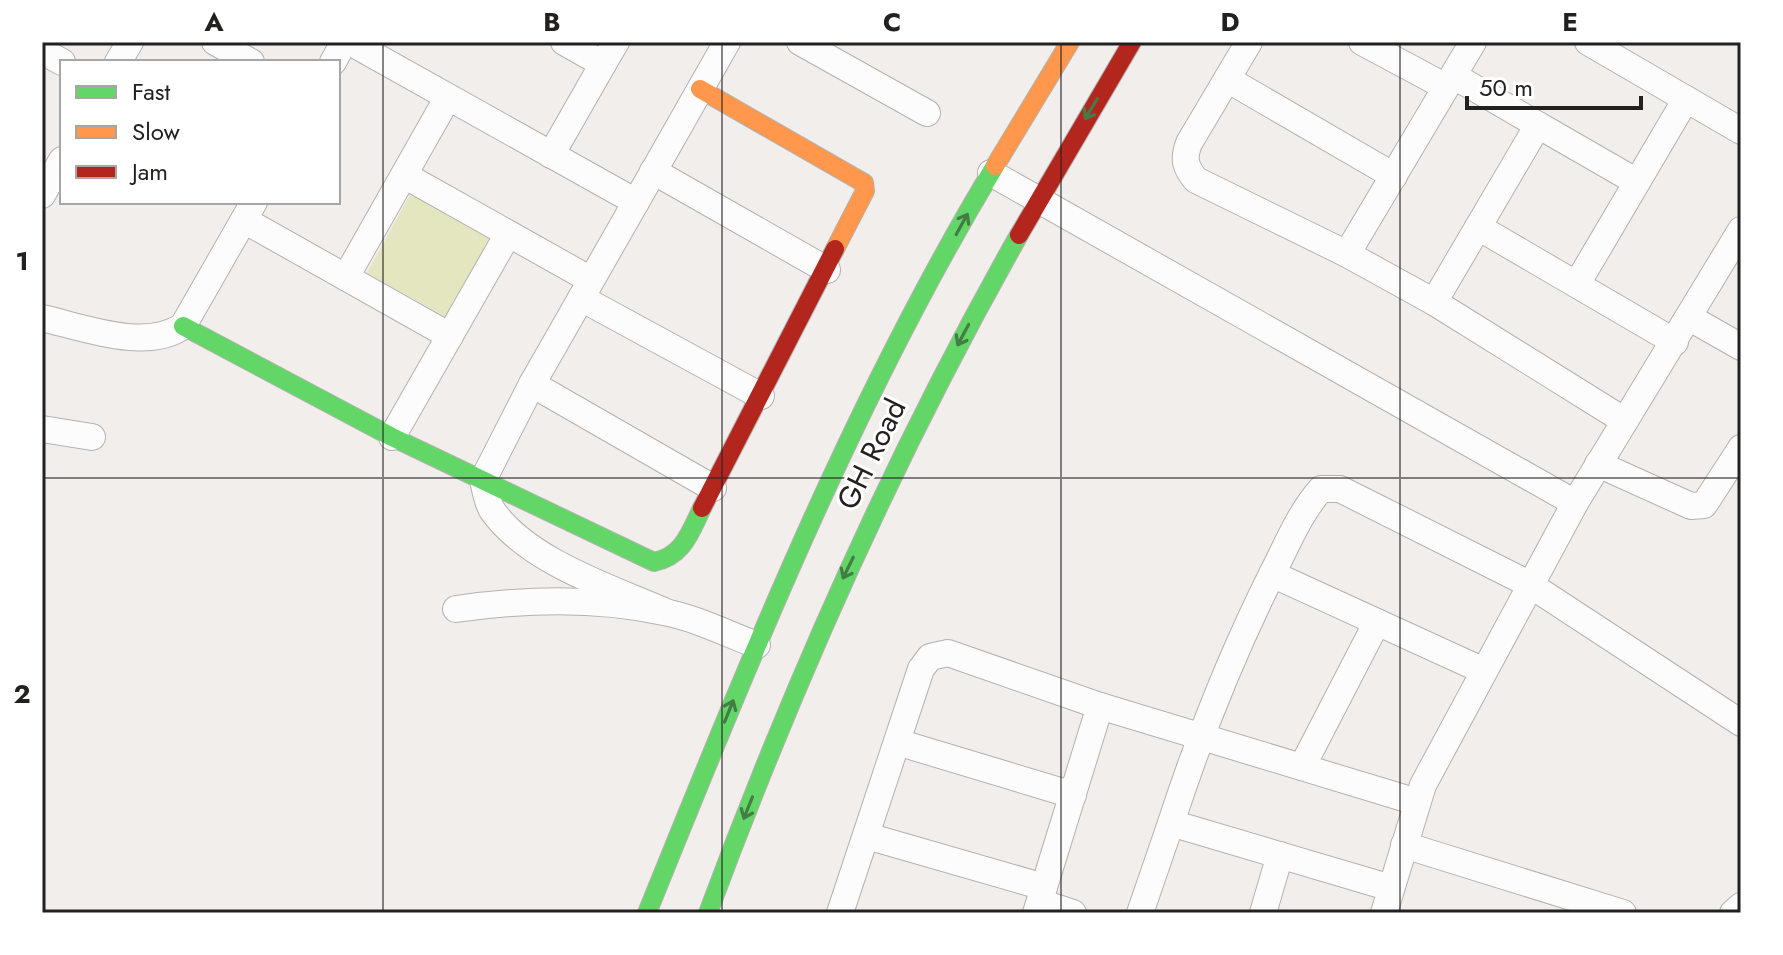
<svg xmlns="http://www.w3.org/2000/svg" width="1783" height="955" font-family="Jost,sans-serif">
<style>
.green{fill:#e3e6bf}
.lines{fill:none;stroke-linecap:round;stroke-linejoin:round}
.street-casing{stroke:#b3b2b0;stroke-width:28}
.fast-casing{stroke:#b3b2b0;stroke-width:20}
.slow-casing{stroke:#b3b2b0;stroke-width:20}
.jam-casing{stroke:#b3b2b0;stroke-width:20}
.street{stroke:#fdfcfc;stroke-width:26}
.fast{stroke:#63d668;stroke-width:18}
.slow{stroke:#ff974d;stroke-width:18}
.jam{stroke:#b3261e;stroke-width:18}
.oneway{stroke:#437c44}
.grid{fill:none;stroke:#232120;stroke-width:2;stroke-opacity:0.55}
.labels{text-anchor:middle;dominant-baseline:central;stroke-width:6;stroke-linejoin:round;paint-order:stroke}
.street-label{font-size:30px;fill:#232120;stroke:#fff}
.neatline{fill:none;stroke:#232120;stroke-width:3}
.grid-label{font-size:26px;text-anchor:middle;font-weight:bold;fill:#232120}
</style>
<rect width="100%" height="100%" fill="#f1eeec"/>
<polygon class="green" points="411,193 492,237 446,317 367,273"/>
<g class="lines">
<g class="street-casing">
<g id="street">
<polyline points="215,42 251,62"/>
<polyline points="350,42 636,202 727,42"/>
<polyline points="800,42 927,113"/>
<path d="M1249,42L1189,143C1183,159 1185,167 1196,180L1347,254L1473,42"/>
<polyline points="1362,42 1446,87"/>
<polyline points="1588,42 1741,131"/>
<polyline points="42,51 62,62"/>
<polyline points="118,62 130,42"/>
<polyline points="333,62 344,42"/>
<polyline points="603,64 616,42"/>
<polyline points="1227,79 1394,176"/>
<polyline points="1538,125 1637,182"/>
<polyline points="551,155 603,64 564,42"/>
<polyline points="653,171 827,270"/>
<polyline points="991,173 1575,503 1423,785 1384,913"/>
<polyline points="404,175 591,280"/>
<polyline points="42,195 62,160"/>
<path d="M636,202L532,384L483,480C485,489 487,502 492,510C527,561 611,588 666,612"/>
<polyline points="244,220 450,336"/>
<polyline points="1478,227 1675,342"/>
<polyline points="1347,254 1434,302 1625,421"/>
<polyline points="346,277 448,97"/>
<polyline points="1577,284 1686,99"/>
<polyline points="581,298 761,396"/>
<polyline points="1434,302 1538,125 1454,76"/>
<path d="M42,318C82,327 146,352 183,326L254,202"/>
<polyline points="1690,318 1741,347"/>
<polyline points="532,384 713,488"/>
<polyline points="42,429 92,437"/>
<polyline points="392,437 508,234"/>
<polyline points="1598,464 1691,506 1704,505 1741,448"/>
<polyline points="1575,503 1741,230"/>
<polyline points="1272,574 1484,671"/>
<path d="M456,609C525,599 596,597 664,612C696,618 727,634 757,645"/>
<polyline points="897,742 1073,795"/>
<polyline points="1302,767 1377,622"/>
<polyline points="867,836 1044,887"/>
<polyline points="1404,845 1623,913"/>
<path d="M1391,888L1171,823C1199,737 1232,654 1272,574C1287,545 1299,514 1321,489H1340L1529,584L1741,723"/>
<polyline points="1040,902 1073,913"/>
<polyline points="840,913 921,669 930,657 948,653 1100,706"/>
<polyline points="1036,913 1100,706 1417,802"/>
<polyline points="1140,913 1171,823"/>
<polyline points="1263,913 1280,855"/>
<polyline points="1733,913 1741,906"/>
</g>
</g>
<g class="fast-casing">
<g id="fast">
<path d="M183,326L392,437L654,562C683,556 690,533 702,508"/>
<path d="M647,913C750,659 853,401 995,166"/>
<path d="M708,913C795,679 896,452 1019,235"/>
</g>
</g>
<g class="slow-casing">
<g id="slow">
<polyline points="700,89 864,183 865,191 835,249"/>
<polyline points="995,166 1070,42"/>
</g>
</g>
<g class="jam-casing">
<g id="jam">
<polyline points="1019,235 1132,42"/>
<polyline points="702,508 835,249"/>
</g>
</g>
<use href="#street" class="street"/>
<use href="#fast" class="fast"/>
<use href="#slow" class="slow"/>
<use href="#jam" class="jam"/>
</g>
<defs><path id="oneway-shaft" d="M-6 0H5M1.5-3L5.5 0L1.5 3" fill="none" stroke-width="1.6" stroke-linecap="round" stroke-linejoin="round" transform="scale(2)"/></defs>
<g class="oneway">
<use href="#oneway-shaft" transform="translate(1091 109) rotate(121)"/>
<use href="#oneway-shaft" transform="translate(962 224) rotate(-61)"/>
<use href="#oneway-shaft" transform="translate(963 335) rotate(118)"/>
<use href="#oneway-shaft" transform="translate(848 568) rotate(116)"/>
<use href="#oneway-shaft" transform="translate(729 711) rotate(-68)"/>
<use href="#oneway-shaft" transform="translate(748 808) rotate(112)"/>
</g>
<path class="grid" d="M383,42V913M722,42V913M1061,42V913M1400,42V913M42,478H1741"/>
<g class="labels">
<g class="street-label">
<text transform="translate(871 454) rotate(-64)">GH Road</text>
</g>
</g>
<rect width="1783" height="955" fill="none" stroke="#ffffff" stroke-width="88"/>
<rect x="60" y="60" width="280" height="144" fill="#ffffff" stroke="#a7a6a6" stroke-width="2"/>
<rect x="76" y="86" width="40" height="12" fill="#63d668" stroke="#a7a6a6" stroke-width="2"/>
<text x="132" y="100" font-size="24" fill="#232120">Fast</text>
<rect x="76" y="126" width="40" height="12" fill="#ff974d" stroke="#a7a6a6" stroke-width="2"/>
<text x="132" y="140" font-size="24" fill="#232120">Slow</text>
<rect x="76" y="166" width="40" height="12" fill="#b3261e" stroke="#a7a6a6" stroke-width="2"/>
<text x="132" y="180" font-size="24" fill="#232120">Jam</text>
<path d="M1467 96v12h174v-12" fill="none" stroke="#232120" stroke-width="4"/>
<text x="1479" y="96" font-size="24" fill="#232120" stroke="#ffffff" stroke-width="6" paint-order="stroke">50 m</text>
<rect x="44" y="44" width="1695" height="867" class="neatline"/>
<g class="grid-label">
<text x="214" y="31">A</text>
<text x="552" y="31">B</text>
<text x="892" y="31">C</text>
<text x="1230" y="31">D</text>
<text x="1570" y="31">E</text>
<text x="22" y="270">1</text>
<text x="22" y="703">2</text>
</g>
</svg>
